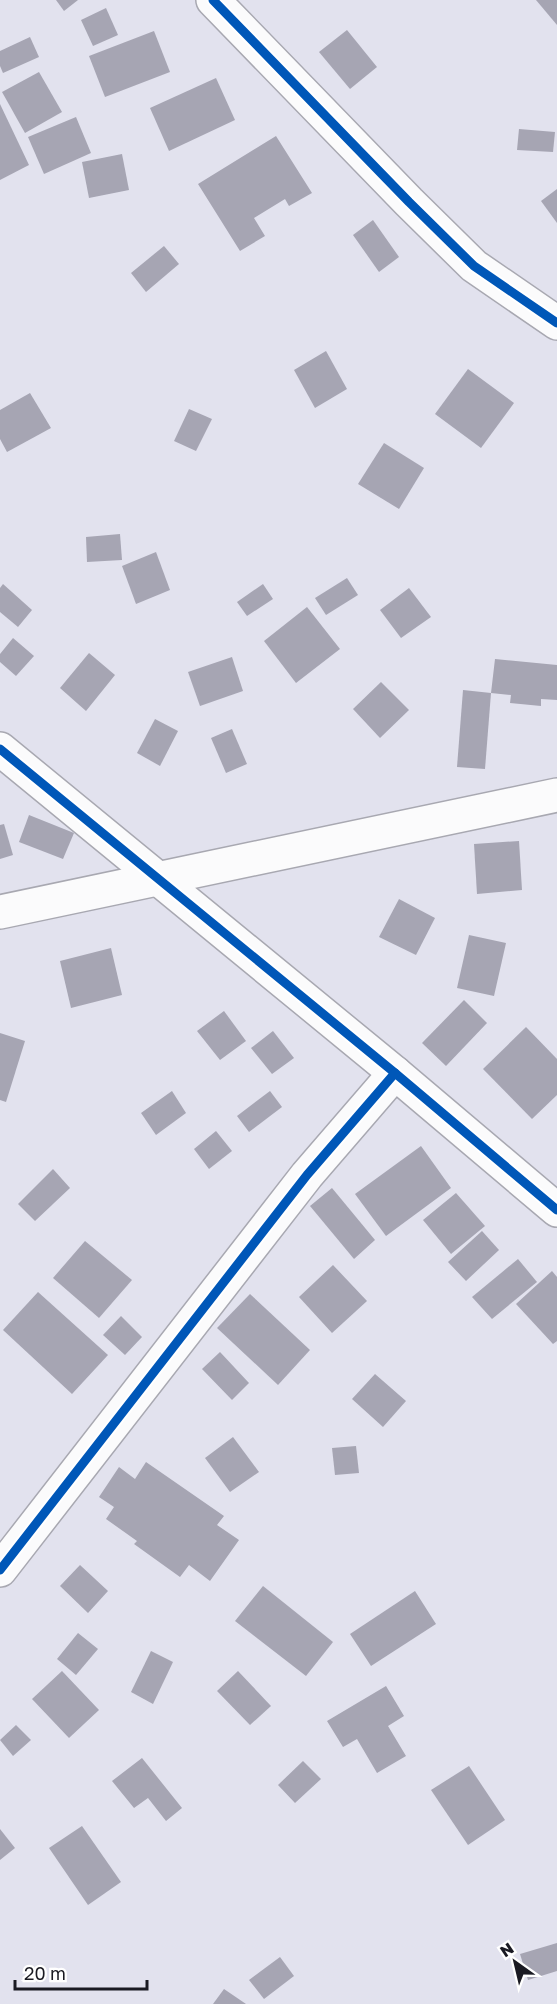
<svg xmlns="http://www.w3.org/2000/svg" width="557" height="2004" font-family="'Golos Text',sans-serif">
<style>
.building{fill:#a6a5b3}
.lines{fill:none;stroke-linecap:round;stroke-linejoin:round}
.street-casing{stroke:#a8a8b1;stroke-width:36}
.street{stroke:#fbfbfc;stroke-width:33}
.cycleway-casing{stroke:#fff;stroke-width:13}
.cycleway{stroke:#0057b8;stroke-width:9}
</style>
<rect width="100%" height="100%" fill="#e2e2ee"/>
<g class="building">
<polygon points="56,0 78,0 64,11"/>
<polygon points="536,0 557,0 557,25"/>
<polygon points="106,8 118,35 93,46 81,20"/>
<polygon points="347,30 377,67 350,89 319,52"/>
<polygon points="154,31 170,72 105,97 89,56"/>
<polygon points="30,37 39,57 3,73 0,66 0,51"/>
<polygon points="39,72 62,112 25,133 2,92"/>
<polygon points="216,78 235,120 169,151 150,108"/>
<polygon points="0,104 29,165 0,180"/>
<polygon points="76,117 91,153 44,174 28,137"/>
<polygon points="519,129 555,132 553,152 517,150"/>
<polygon points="276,136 312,193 289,206 285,199 254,218 265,236 240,251 198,184"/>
<polygon points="122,154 129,190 89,198 82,162"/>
<polygon points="557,189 557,223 541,201"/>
<polygon points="373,220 399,257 379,272 353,235"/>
<polygon points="164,246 179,264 146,292 131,273"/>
<polygon points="326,351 347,389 315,408 294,370"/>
<polygon points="468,369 514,403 481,448 435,414"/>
<polygon points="30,393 51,428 7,452 0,439 0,410"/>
<polygon points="189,409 212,419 196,451 174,441"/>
<polygon points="384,443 424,468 399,509 358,484"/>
<polygon points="120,534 122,560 87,562 86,537"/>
<polygon points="156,552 170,590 136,604 122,566"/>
<polygon points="347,578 358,595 326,615 315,598"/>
<polygon points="3,584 32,610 18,627 0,612 0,588"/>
<polygon points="263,584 273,599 247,616 237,602"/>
<polygon points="409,588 431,617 401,638 380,610"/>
<polygon points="307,607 340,649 296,683 264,641"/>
<polygon points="13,638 34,656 16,676 0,662 0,654"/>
<polygon points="89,653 115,675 86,711 60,688"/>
<polygon points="232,657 243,691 200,706 188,672"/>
<polygon points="495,659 557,665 557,700 541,699 541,706 510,703 511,695 491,693"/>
<polygon points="381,682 409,710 380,738 353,709"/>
<polygon points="463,690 491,693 485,769 457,767"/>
<polygon points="155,719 178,731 160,766 137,753"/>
<polygon points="232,729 247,764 226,773 211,738"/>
<polygon points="29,815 74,833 63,859 19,842"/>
<polygon points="4,824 13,855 0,859 0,825"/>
<polygon points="519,841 522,890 477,894 474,844"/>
<polygon points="399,899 435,918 416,955 379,937"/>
<polygon points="469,935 506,943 494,996 457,988"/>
<polygon points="111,948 122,995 71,1008 60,961"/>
<polygon points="464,1000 487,1023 446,1066 422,1043"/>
<polygon points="224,1011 246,1041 220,1060 197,1031"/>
<polygon points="526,1027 557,1059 557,1095 532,1119 483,1069"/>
<polygon points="273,1031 294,1058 272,1074 251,1048"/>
<polygon points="0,1033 25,1041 6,1102 0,1100"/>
<polygon points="172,1091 186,1113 156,1135 141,1113"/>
<polygon points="270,1091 282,1107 249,1132 237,1116"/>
<polygon points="216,1131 232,1151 209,1169 194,1149"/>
<polygon points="421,1146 451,1188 386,1236 355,1194"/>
<polygon points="53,1169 70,1188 35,1221 18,1204"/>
<polygon points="332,1188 375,1240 354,1259 310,1206"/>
<polygon points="456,1193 485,1226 451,1254 423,1220"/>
<polygon points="482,1231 499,1250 466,1281 448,1262"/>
<polygon points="85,1241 132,1280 99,1318 53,1278"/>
<polygon points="518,1259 537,1282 492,1319 472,1297"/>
<polygon points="333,1265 367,1301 332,1333 299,1297"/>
<polygon points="552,1271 557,1277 557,1341 553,1344 516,1304"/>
<polygon points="38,1292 108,1355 72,1394 3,1330"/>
<polygon points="250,1294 310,1350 278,1385 217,1328"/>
<polygon points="121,1316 142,1337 125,1355 103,1335"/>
<polygon points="220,1352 249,1383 232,1400 202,1369"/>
<polygon points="375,1374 406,1401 383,1427 352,1399"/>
<polygon points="233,1437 259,1472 230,1492 205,1458"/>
<polygon points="356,1446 359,1473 335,1475 332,1448"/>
<polygon points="146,1462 224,1516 217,1525 239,1540 210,1581 189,1565 180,1577 134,1544 137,1541 106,1519 114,1507 99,1497 119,1467 135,1479"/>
<polygon points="80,1565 108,1591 88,1613 60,1586"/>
<polygon points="263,1586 333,1642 306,1676 235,1621"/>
<polygon points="415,1591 436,1624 371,1666 350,1634"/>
<polygon points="78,1633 98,1649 76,1675 57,1659"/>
<polygon points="151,1651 173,1662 153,1704 131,1692"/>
<polygon points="62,1671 99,1710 69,1738 32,1699"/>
<polygon points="238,1671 271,1706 250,1725 217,1691"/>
<polygon points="386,1686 404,1716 388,1726 406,1756 377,1773 357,1739 343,1747 327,1721"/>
<polygon points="16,1725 31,1740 13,1756 0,1740"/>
<polygon points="142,1758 182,1808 166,1821 148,1798 134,1808 112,1781"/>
<polygon points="303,1761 321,1779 295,1803 278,1785"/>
<polygon points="469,1766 505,1820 468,1845 431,1790"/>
<polygon points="82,1826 121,1882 88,1905 49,1848"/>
<polygon points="0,1829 15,1848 0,1860"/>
<polygon points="557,1943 557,1971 528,1980 520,1954"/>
<polygon points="280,1957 294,1976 264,1999 249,1980"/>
<polygon points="224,1989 246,2004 213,2004"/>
</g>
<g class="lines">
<g class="street-casing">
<g id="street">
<polyline points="213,0 409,202 474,266 557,323"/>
<polyline points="0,749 395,1073 557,1210"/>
<polyline points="0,912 557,795"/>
<polyline points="0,1570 307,1175 395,1073"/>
</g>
</g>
<use href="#street" class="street"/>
<g class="cycleway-casing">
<g id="cycleway">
<polyline points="213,0 409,202 474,266 557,323"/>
<polyline points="0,749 395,1073 557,1210"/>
<polyline points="0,1570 307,1175 395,1073"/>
</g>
</g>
<use href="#cycleway" class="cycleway"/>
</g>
<g transform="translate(515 1962) rotate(326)" stroke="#ffffff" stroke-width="4.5" paint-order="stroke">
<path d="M0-4.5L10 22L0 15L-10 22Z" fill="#1a1a22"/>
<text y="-9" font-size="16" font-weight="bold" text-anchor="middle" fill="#1a1a22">N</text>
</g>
<path d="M15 1980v9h132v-9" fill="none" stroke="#1a1a22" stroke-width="3"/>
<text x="24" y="1980" font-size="18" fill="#1a1a22" stroke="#ffffff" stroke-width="4.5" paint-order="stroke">20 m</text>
</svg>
